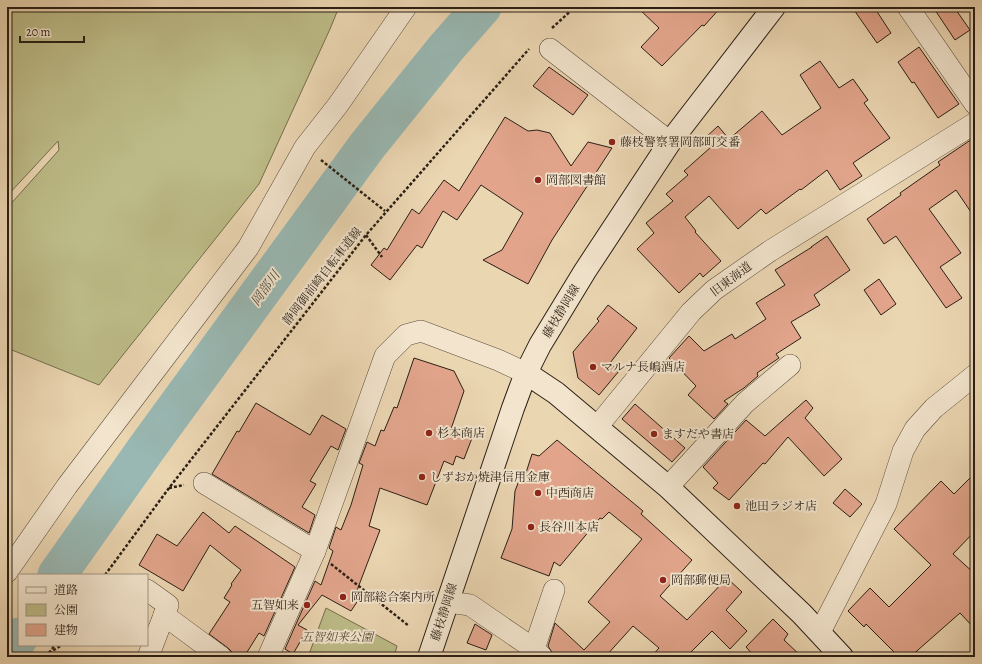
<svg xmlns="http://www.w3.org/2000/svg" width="982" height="664" font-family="Alegreya,'Noto Serif JP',serif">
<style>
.green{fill:#bdbc88;stroke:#746e4e}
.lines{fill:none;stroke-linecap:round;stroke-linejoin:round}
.river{stroke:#99b8b3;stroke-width:39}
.building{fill:#e2a58c;stroke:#2a1f14}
.street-casing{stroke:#5a4d3c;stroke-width:22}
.secondary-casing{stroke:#2a1f14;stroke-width:24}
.path{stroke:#2a1f14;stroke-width:2.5;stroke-dasharray:3 2;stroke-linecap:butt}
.street{stroke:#f2e4cd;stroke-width:21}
.secondary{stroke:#f2e4cd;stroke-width:22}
.poi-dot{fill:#8f2418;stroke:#f2e4cd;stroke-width:1.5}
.labels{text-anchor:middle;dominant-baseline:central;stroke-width:4;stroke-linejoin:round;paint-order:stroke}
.poi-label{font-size:12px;fill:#2a1f14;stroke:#f2e4cd;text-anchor:start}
.street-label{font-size:12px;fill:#2a1f14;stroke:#f2e4cd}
.park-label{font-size:12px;font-style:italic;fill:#564e37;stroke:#f2e4cd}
.water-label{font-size:13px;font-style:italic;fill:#4b4d44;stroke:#f2e4cd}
</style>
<rect width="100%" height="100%" fill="#ebd6b2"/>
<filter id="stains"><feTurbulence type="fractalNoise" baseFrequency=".005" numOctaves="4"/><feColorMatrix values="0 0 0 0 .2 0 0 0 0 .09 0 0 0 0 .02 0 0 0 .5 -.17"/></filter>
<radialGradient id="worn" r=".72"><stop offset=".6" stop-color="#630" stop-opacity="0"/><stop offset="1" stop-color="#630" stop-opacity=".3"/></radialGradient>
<g class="green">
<polygon points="7,7 339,7 330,29 259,184 99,385 7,348 7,208 59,150 58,141 7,196"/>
<polygon points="326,608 397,646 394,657 308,657"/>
</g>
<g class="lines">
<g class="river">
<polyline points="57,575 146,449 367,146 446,48 482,7"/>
<polyline points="7,656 19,637"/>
</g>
</g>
<g class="building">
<polygon points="637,7 721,7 704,26 702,25 662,66 641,47 659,28"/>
<polygon points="852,7 874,7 891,33 877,43"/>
<polygon points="933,7 954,7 970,30 955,40"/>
<polygon points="919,47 959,104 938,118 914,82 912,83 898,62"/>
<polygon points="820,61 839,88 853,79 868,100 864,103 890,138 853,163 862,176 840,190 827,170 801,190 800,189 766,214 761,209 738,229 709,196 685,217 696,231 695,232 721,261 703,277 700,273 679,293 637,249 654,233 646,223 673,201 666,194 688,175 684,171 711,147 704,139 718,126 729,139 762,111 782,135 821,108 800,75"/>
<polygon points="549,67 588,95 573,115 533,86"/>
<polygon points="505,117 528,131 537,130 550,133 571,166 588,142 612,148 552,240 528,284 483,260 502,250 523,213 481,185 457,220 443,211 422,248 417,245 390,280 371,265 384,248 387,250 412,209 419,214 444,180 459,191"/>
<polygon points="975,137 975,218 956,190 929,209 961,253 940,267 962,298 946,308 896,236 884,244 867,219 901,195 900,193 940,165 938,162"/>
<polygon points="827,236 850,270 814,295 820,305 791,322 801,338 776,354 779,358 757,373 758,376 744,388 724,401 728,404 714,419 688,395 696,386 669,358 689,336 704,351 732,334 735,339 766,319 756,303 785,285 775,270 812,247 811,247"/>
<polygon points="879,279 896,304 881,315 864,290"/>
<polygon points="608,305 637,328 610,363 619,371 599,395 578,378 573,352 599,321 597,319"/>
<polygon points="414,358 454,371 464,391 451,429 472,438 464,459 456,456 453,465 444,461 427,505 380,488 369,526 380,530 356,593 361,596 351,611 322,595 298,625 307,630 293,654 285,649 315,581 321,585 333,551 329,548 336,527 341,530 351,505 363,465 359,463 367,442 375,446 381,430 384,431 394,407 397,408"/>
<polygon points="806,400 813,408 805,418 842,459 824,476 788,437 765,464 763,463 729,500 713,488 718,483 703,467 746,420 765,436"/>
<polygon points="256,403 310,435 322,415 346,429 338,450 331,446 310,481 316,484 302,507 315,515 309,533 212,474 237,431 239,432"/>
<polygon points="635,404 685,448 672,462 622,419"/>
<polygon points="557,440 643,511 641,514 692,560 660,596 687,620 727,578 742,592 726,610 747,631 730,649 712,631 686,657 651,657 659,648 633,626 605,657 554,657 553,654 548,646 555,623 584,650 610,622 588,602 642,539 609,512 602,519 600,518 560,566 554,562 549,576 501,558 512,529 515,491 520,478 524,479 532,454 539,456"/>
<polygon points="975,473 975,531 953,554 975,574 975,629 960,613 910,657 899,657 866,624 864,627 848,611 870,588 889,607 931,565 894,529 941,481 954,494"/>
<polygon points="845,489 862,504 850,517 833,503"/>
<polygon points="203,512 229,533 235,526 295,567 264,636 259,633 244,657 233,657 232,652 228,648 209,634 230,602 224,598 232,585 231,584 241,570 210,545 183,591 139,565 157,534 177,546"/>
<polygon points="773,619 788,634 784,640 802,657 755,657 746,647"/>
<polygon points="475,624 492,635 486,650 467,643"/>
</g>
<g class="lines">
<g class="street-casing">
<g id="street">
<polyline points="908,7 975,104"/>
<polyline points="550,49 670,142"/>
<polyline points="597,427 691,312 714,290 770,251 975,123"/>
<polyline points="204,483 315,551"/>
<polyline points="668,487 745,403 790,365"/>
<polyline points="7,572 67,486 248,248 305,147 338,105 406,7"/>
<polyline points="147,590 168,605 148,657"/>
<polyline points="448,602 470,605 534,649"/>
<polyline points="164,615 221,657"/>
<polyline points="820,632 886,504 903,451 915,429 934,408 975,375"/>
<polyline points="268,657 315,551 385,356 406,335 421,331 498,360 526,373"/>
<polyline points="542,657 534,649 554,590"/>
</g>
</g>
<g class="secondary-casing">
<g id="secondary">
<polyline points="526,373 556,393 668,487 802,614 842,657"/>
<polyline points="429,657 513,408 526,373 540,345 585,271 670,142 774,7"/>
</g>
</g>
<g class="path">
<polyline points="552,28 575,7"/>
<polyline points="321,160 385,211"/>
<polyline points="366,235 382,257"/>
<polyline points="169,488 184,485"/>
<polyline points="331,564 409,626"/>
<polyline points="105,575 169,488 366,235 529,49"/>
<polyline points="49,653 62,645"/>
<polyline points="46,657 55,645"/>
</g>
<use href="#street" class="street"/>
<use href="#secondary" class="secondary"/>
</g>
<g class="poi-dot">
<circle cx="612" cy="142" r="4"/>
<circle cx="538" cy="180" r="4"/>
<circle cx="593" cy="367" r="4"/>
<circle cx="429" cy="433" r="4"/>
<circle cx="654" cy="434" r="4"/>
<circle cx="422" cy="477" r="4"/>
<circle cx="538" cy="493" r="4"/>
<circle cx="737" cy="506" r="4"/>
<circle cx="531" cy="527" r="4"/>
<circle cx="663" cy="580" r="4"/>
<circle cx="343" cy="597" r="4"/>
<circle cx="307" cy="605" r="4"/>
</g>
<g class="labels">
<g class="poi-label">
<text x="620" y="142">藤枝警察署岡部町交番</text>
<text x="546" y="180">岡部図書館</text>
<text x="601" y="367">マルナ長嶋酒店</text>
<text x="437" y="433">杉本商店</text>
<text x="662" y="434">ますだや書店</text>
<text x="430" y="477">しずおか焼津信用金庫</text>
<text x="546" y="493">中西商店</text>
<text x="745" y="506">池田ラジオ店</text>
<text x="539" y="527">長谷川本店</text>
<text x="671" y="580">岡部郵便局</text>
<text x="351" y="597">岡部総合案内所</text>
<text x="299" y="605" text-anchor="end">五智如来</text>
</g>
<g class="street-label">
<text transform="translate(322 276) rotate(-52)">静岡御前崎自転車道線</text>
<text transform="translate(731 279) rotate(-37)">旧東海道</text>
<text transform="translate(561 311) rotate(-59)">藤枝静岡線</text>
<text transform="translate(444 612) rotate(-72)">藤枝静岡線</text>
</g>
<g class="park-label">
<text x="337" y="637">五智如来公園</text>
</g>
<g class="water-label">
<text transform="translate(265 288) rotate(-54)">岡部川</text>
</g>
</g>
<rect width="982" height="664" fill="none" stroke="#ebd6b2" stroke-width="24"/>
<rect x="8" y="8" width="966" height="648" fill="none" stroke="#2a1f14" stroke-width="2"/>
<rect x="12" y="12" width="958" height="640" fill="none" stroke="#2a1f14"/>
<rect x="18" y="574" width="130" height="72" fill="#f2e4cd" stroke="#a29583"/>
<rect x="26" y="587" width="20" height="6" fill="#f2e4cd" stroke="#a29583"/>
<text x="54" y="594" font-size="12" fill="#2a1f14">道路</text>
<rect x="26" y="604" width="20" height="12" fill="#bdbc88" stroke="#a29583"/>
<text x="54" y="614" font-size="12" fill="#2a1f14">公園</text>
<rect x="26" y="624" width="20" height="12" fill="#e2a58c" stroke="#a29583"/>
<text x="54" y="634" font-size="12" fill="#2a1f14">建物</text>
<path d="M20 36v6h64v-6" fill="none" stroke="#2a1f14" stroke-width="2"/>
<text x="26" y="36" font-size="12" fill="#2a1f14" stroke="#f2e4cd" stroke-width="3" paint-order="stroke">20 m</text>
<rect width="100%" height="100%" filter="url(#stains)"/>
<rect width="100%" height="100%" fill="url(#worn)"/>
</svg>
